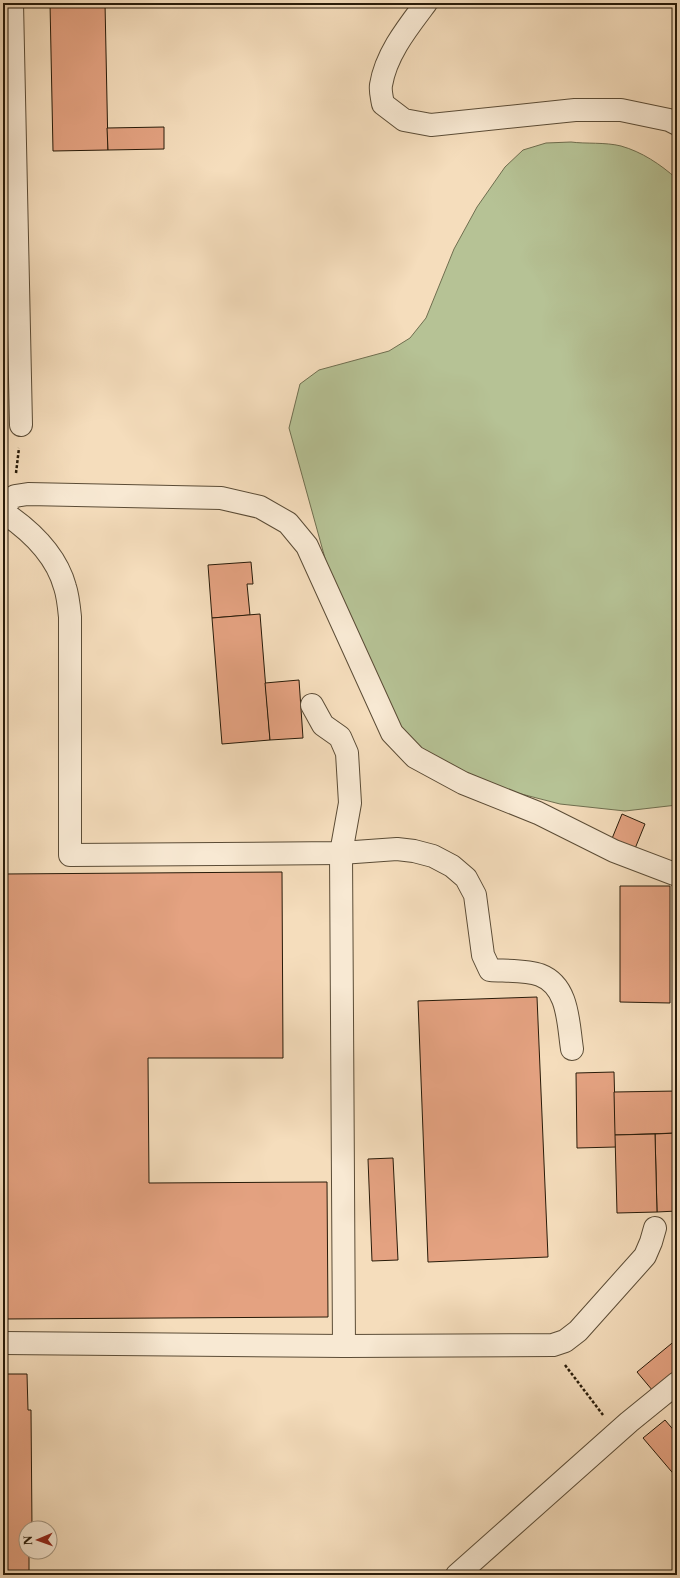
<svg xmlns="http://www.w3.org/2000/svg" width="680" height="1578" font-family="'Libre Caslon Text',serif">
<style>
.green{fill:#b6c295;stroke:#6f6e4f}
.building{fill:#e4a281;stroke:#281b09}
.lines{fill:none;stroke-linecap:round;stroke-linejoin:round}
.minor-casing{stroke:#5b4c36;stroke-width:24}
.path{stroke:#281b09;stroke-width:2.5;stroke-dasharray:3 2;stroke-linecap:butt}
.minor{stroke:#f8e9d3;stroke-width:22}
</style>
<rect width="100%" height="100%" fill="#f5ddbc"/>
<filter id="stains"><feTurbulence type="fractalNoise" baseFrequency=".005" numOctaves="4"/><feColorMatrix values="0 0 0 0 .2 0 0 0 0 .09 0 0 0 0 .02 0 0 0 .5 -.17"/></filter>
<radialGradient id="worn" r=".72"><stop offset=".6" stop-color="#630" stop-opacity="0"/><stop offset="1" stop-color="#630" stop-opacity=".3"/></radialGradient>
<path class="green" d="M571,142C586,144 605,142 621,146C642,152 660,164 677,179V805L625,811L560,804L463,779L411,743L392,718L331,580L289,428L300,384L319,370L389,351L410,338L426,318L454,249L477,207L505,167L523,150L546,143Z"/>
<g class="building">
<polygon points="50,3 105,3 108,150 53,151"/>
<polygon points="164,127 164,149 108,150 107,128"/>
<polygon points="251,562 253,584 247,584 250,615 212,618 208,565"/>
<polygon points="260,614 270,740 222,744 212,618"/>
<polygon points="299,680 303,738 270,740 265,683"/>
<polygon points="622,814 645,824 634,851 611,841"/>
<polygon points="282,872 283,1058 148,1058 149,1183 327,1182 328,1317 3,1319 3,874"/>
<polygon points="620,886 670,886 670,1003 620,1002"/>
<polygon points="537,997 548,1257 428,1262 418,1001"/>
<polygon points="614,1072 616,1147 577,1148 576,1073"/>
<polygon points="677,1091 677,1133 615,1135 614,1092"/>
<polygon points="677,1133 677,1211 657,1212 655,1134"/>
<polygon points="655,1134 657,1212 617,1213 615,1135"/>
<polygon points="393,1158 398,1260 372,1261 368,1159"/>
<polygon points="677,1339 677,1372 653,1391 637,1372"/>
<polygon points="3,1374 27,1374 28,1410 31,1410 32,1528 26,1528 26,1552 29,1552 29,1575 3,1575"/>
<polygon points="665,1420 677,1434 677,1478 643,1438"/>
</g>
<g class="lines">
<g class="minor-casing">
<g id="minor">
<polyline points="12,3 21,425"/>
<path d="M426,3C408,27 386,54 381,85C380,91 382,98 383,104L404,120L431,125L575,110H621L669,120L677,124"/>
<polyline points="3,505 15,496 28,494 221,498 260,507 288,523 307,546 392,733 415,757 463,783 538,813 614,851 677,875"/>
<path d="M3,512C30,530 56,554 65,587C68,596 69,607 70,617V855L341,853L397,849L414,851L433,856L452,866L466,878L475,895L483,955L490,970C504,971 527,970 540,975C569,986 568,1023 572,1049"/>
<polyline points="312,705 323,725 340,737 347,753 350,803 341,853 344,1346"/>
<polyline points="3,1343 344,1346 553,1345 565,1341 578,1331 645,1256 651,1242 655,1228"/>
<polyline points="457,1575 629,1422 677,1383"/>
</g>
</g>
<g class="path">
<polyline points="16,473 19,448"/>
<polyline points="565,1365 603,1415"/>
</g>
<use href="#minor" class="minor"/>
</g>
<rect width="680" height="1578" fill="none" stroke="#f5ddbc" stroke-width="16"/>
<rect x="4" y="4" width="672" height="1570" fill="none" stroke="#281b09" stroke-width="2"/>
<rect x="8" y="8" width="664" height="1562" fill="none" stroke="#281b09"/>
<g transform="translate(38 1540) rotate(268)"><circle r="19" fill="#f8e9d3" stroke="#a59782"/>
<path d="M0-3L7 15L0 10L-7 15Z" fill="#8f2418"/>
<text y="-6" font-size="11" font-weight="bold" text-anchor="middle" fill="#281b09">N</text>
</g>
<rect width="100%" height="100%" filter="url(#stains)"/>
<rect width="100%" height="100%" fill="url(#worn)"/>
</svg>
